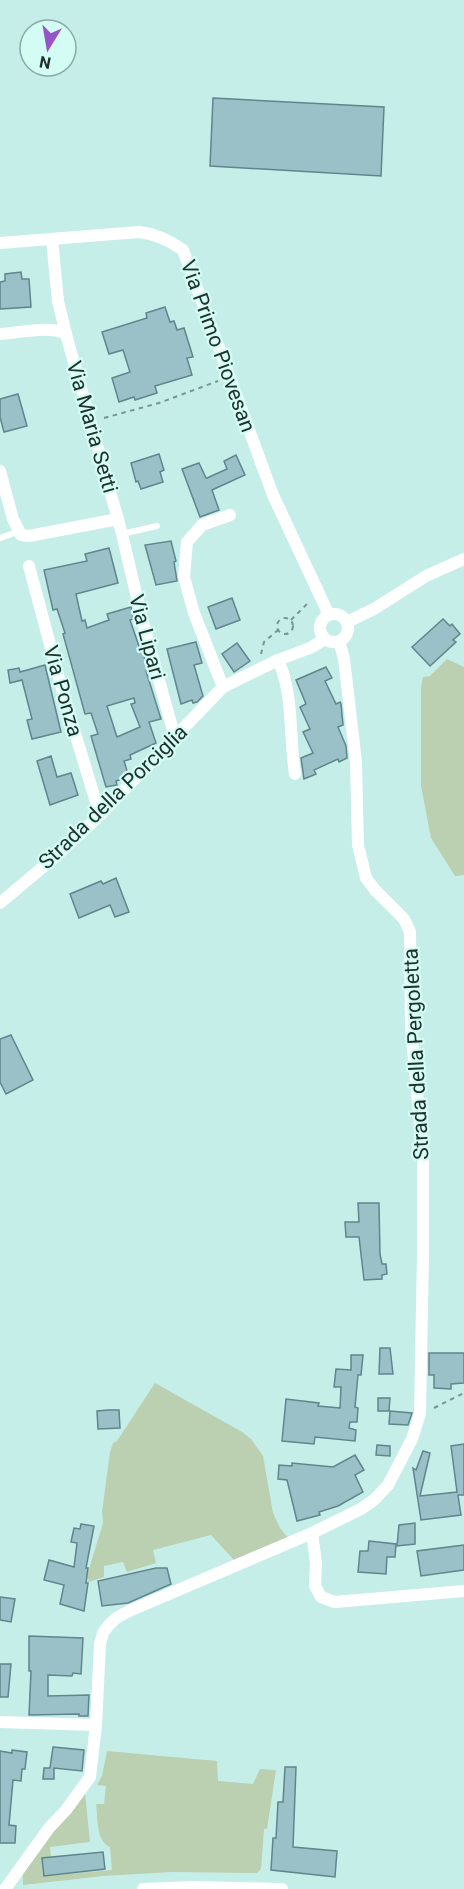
<svg xmlns="http://www.w3.org/2000/svg" width="464" height="1889" font-family="Roboto,sans-serif">
<style>
.green{fill:#bbcfb1}
.building{fill:#9ac1c8;stroke:#60858c;stroke-width:1.5;fill-rule:evenodd}
.lines{fill:none;stroke-linecap:round;stroke-linejoin:round}
.path{stroke:#789590;stroke-width:2;stroke-dasharray:4.5 4.5;stroke-linecap:butt}
.service{stroke:#fff;stroke-width:6}
.minor{stroke:#fff;stroke-width:12}
.labels{text-anchor:middle;dominant-baseline:central;stroke-width:4.5;stroke-linejoin:round;paint-order:stroke}
.street-label{font-size:21px;fill:#20302d;stroke:#d3fcf5}
</style>
<rect width="100%" height="100%" fill="#c6eee8"/>
<g class="green">
<polygon points="447,659 464,667 464,875 455,876 431,838 421,786 421,688 423,677 430,676"/>
<polygon points="155,1383 242,1432 251,1439 263,1456 273,1513 280,1528 288,1538 234,1560 211,1535 153,1550 156,1563 127,1572 123,1562 104,1566 104,1577 88,1582 89,1579 86,1579 103,1523 102,1512 110,1452 113,1443 117,1441"/>
<path d="M107,1751L217,1761L218,1781L253,1784L260,1769L276,1770L267,1829H264L261,1869L257,1873H252L172,1872L103,1876L23,1885V1870L34,1849L85,1793L90,1842L50,1847L51,1857L42,1858L44,1876L112,1870L110,1847C96,1842 98,1818 96,1804H104L106,1786L97,1785L102,1776Z"/>
</g>
<g class="building">
<polygon points="213,98 384,107 381,176 210,166"/>
<polygon points="21,272 22,279 29,279 31,307 0,309 0,282 5,281 5,274"/>
<polygon points="165,307 170,322 174,321 177,330 184,328 193,357 187,358 192,375 155,386 157,393 135,400 134,397 119,402 112,378 130,372 123,350 109,354 102,332 147,318 146,313"/>
<polygon points="18,394 27,426 4,432 0,417 0,399"/>
<polygon points="159,454 164,470 160,472 163,482 141,489 138,481 136,482 131,463"/>
<polygon points="236,455 245,475 212,490 219,510 200,517 182,469 199,463 206,478 207,478 227,469 224,461"/>
<polygon points="171,541 176,561 174,562 177,581 156,585 145,545"/>
<path d="M109,548L118,583L76,594L82,621L85,620L87,628L109,620L107,614L131,607L133,619L130,620L140,649H142L148,670L146,671L161,719L149,722L156,743L130,755L131,759L124,761L128,774L123,779L116,781L117,785L106,787L91,736L98,734L91,713L85,714L63,634L65,633L57,609L53,610L44,570L87,561L85,554ZM134,698L135,703L131,704L140,727L117,737L107,706Z"/>
<polygon points="232,598 240,620 216,629 208,607"/>
<polygon points="443,619 450,626 452,624 460,634 453,640 456,642 430,666 412,647"/>
<polygon points="196,642 202,663 194,665 203,696 197,702 193,703 192,700 181,704 167,649"/>
<polygon points="237,643 250,661 234,672 222,654"/>
<polygon points="45,665 61,732 32,739 27,720 32,719 22,680 10,683 8,670 19,668 20,672"/>
<polygon points="326,667 332,678 325,681 336,704 340,702 341,704 343,725 338,727 346,746 347,758 339,762 338,759 314,770 316,774 304,779 301,758 313,753 303,732 310,729 300,707 306,704 296,680"/>
<polygon points="51,756 57,777 71,773 78,795 50,805 37,761"/>
<polygon points="116,878 129,912 115,917 110,905 79,918 70,894 101,881 103,884"/>
<polygon points="11,1035 33,1080 6,1094 0,1082 0,1039"/>
<polygon points="358,1203 379,1203 380,1254 382,1264 386,1264 387,1274 382,1275 382,1279 364,1280 359,1237 346,1237 345,1222 359,1222"/>
<polygon points="380,1348 390,1348 393,1374 379,1374"/>
<polygon points="429,1353 464,1353 464,1383 451,1384 451,1389 434,1388 434,1375 429,1375"/>
<polygon points="351,1355 363,1355 361,1375 358,1375 355,1407 358,1408 357,1422 350,1422 349,1428 356,1430 355,1441 315,1437 314,1444 282,1441 286,1399 319,1403 318,1406 340,1408 341,1387 334,1387 336,1369 351,1370"/>
<polygon points="378,1398 390,1398 389,1411 378,1411"/>
<polygon points="108,1410 119,1410 120,1428 98,1429 97,1411"/>
<polygon points="390,1411 412,1413 408,1425 389,1424"/>
<polygon points="464,1444 464,1495 458,1495 461,1515 421,1520 413,1468 416,1470 423,1451 430,1453 420,1496 457,1492 451,1446"/>
<polygon points="377,1445 390,1446 390,1456 376,1455"/>
<polygon points="355,1455 364,1470 355,1475 363,1492 338,1506 319,1512 320,1515 297,1521 287,1480 278,1479 279,1465 292,1466 292,1463 333,1467"/>
<polygon points="415,1523 415,1544 397,1546 399,1525"/>
<polygon points="81,1524 94,1526 86,1568 88,1568 86,1583 88,1583 84,1611 60,1604 64,1585 44,1580 49,1560 74,1567 77,1543 71,1542 74,1528 80,1529"/>
<polygon points="369,1541 396,1544 395,1557 387,1557 386,1574 358,1572 360,1551 368,1551"/>
<polygon points="464,1545 464,1570 421,1576 417,1551"/>
<polygon points="156,1568 167,1568 171,1584 128,1603 102,1606 98,1581"/>
<polygon points="0,1597 15,1599 11,1622 0,1620"/>
<polygon points="29,1636 83,1638 81,1674 73,1673 72,1676 48,1675 48,1696 89,1695 88,1716 79,1716 79,1714 29,1715 31,1671 29,1671"/>
<polygon points="0,1664 11,1664 8,1697 0,1697"/>
<polygon points="53,1747 84,1750 82,1771 54,1768 54,1779 43,1779 44,1768 50,1768"/>
<polygon points="12,1750 27,1752 25,1769 22,1769 21,1781 13,1780 9,1825 16,1826 15,1843 0,1843 0,1751 12,1753"/>
<polygon points="285,1767 296,1767 293,1847 337,1851 335,1877 271,1870 273,1838 276,1838 278,1802 283,1802"/>
<polygon points="103,1852 105,1869 44,1876 42,1858"/>
</g>
<g class="lines">
<g class="path">
<polyline points="104,418 159,403 218,381"/>
<circle cx="285" cy="626" r="8"/>
<polyline points="291,620 308,603"/>
<polyline points="261,654 264,642 278,630"/>
<polyline points="434,1408 464,1393"/>
</g>
<g class="service">
<polyline points="122,534 157,526"/>
<polyline points="0,538 18,532"/>
</g>
<g class="minor">
<polyline points="52,239 58,301 66,334"/>
<path d="M0,243L139,232C156,234 168,240 183,250L273,495L329,615"/>
<path d="M0,334C19,333 50,325 66,334L122,534L141,615L175,738"/>
<polyline points="0,471 13,519 21,535 29,536 118,519"/>
<polyline points="29,566 64,697 100,815"/>
<circle cx="334" cy="628" r="14"/>
<polyline points="347,622 374,609 426,576 464,559"/>
<path d="M278,660C294,694 289,737 295,774"/>
<polyline points="223,687 194,613 184,577 187,542 202,525 230,515"/>
<polyline points="0,903 55,857 100,815 223,687 278,660 310,648 325,639"/>
<polyline points="312,1533 316,1563 315,1586 321,1597 335,1602 464,1591"/>
<polyline points="0,1722 96,1725"/>
<polyline points="5,1889 49,1828 66,1810 90,1777 96,1725 100,1644 103,1633 108,1626 116,1618 129,1611 312,1533 361,1509 375,1499 388,1485 412,1439 420,1414 423,1255 423,1158 411,1027 410,932 404,919 375,890 366,878 358,845 356,762 344,659 339,641"/>
<polyline points="143,1889 194,1887 282,1889"/>
</g>
</g>
<g class="labels">
<g class="street-label">
<text transform="translate(218 346) rotate(70)">Via Primo Piovesan</text>
<text transform="translate(92 427) rotate(74)">Via Maria Setti</text>
<text transform="translate(147 637) rotate(75)">Via Lipari</text>
<text transform="translate(63 691) rotate(74)">Via Ponza</text>
<text transform="translate(113 797) rotate(-44)">Strada della Porciglia</text>
<text transform="translate(416 1054) rotate(-93)">Strada della Pergoletta</text>
</g>
</g>
<g transform="translate(48 48) rotate(191)"><circle r="28" fill="#d3fcf5" stroke="#8baaa5" stroke-width="1.5"/>
<path d="M0-4.5L10 22L0 15L-10 22Z" fill="#9754c9"/>
<text y="-9" font-size="16" font-weight="bold" text-anchor="middle" fill="#20302d">N</text>
</g>
</svg>
